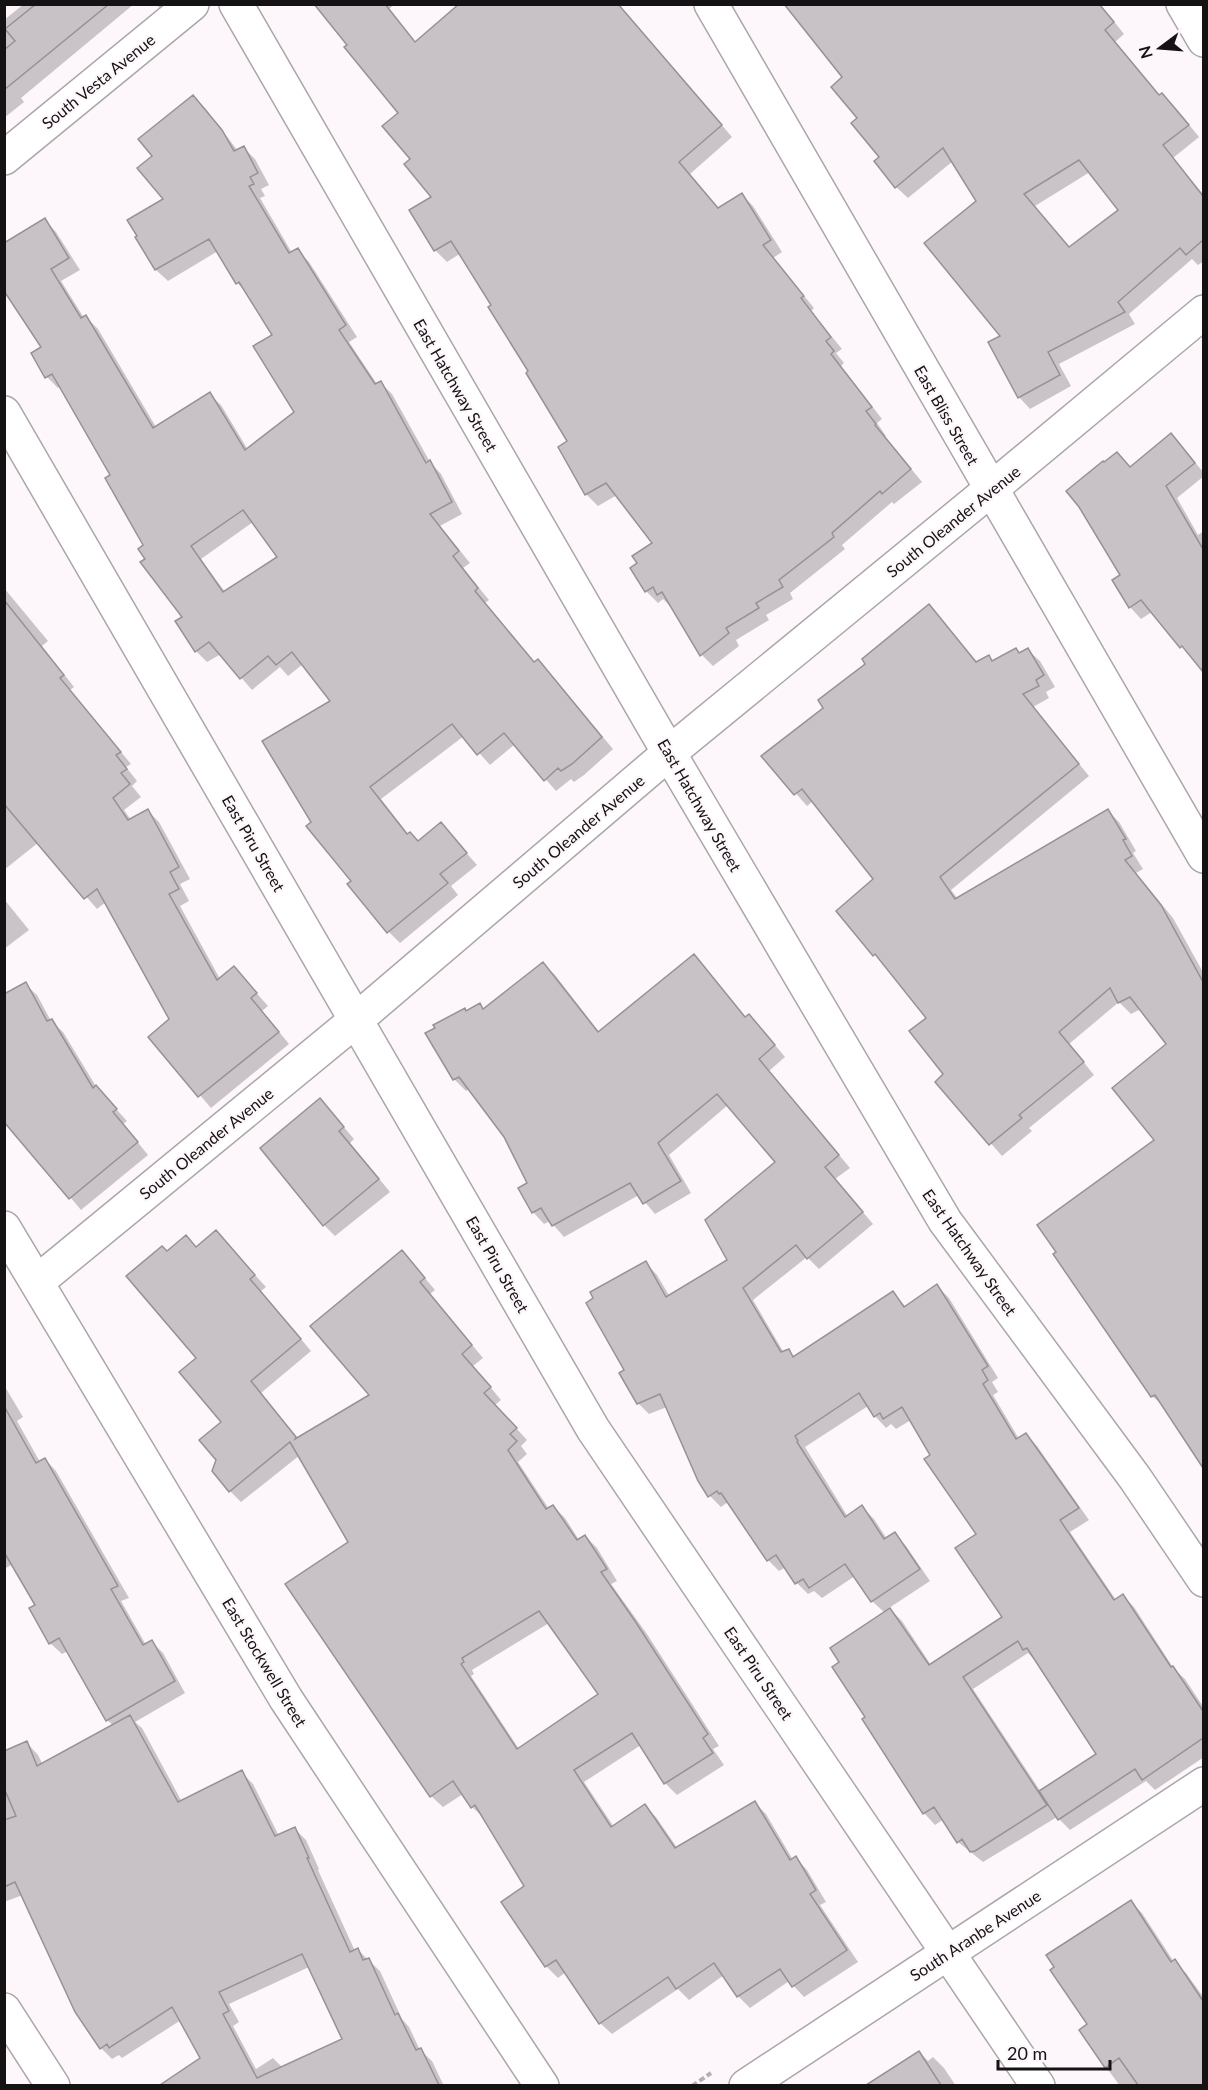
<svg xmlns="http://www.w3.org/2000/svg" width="1208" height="2090" font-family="Lato,sans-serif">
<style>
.shadow{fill:#0003;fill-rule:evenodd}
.building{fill:#c8c2c6;stroke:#979195;stroke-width:1.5;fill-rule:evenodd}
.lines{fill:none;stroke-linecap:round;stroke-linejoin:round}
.minor-casing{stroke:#aca6aa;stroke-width:36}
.tertiary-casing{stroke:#aca6aa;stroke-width:36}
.path{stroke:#b5afb3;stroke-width:4;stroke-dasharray:6 3;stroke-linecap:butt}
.minor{stroke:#fff;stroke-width:33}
.tertiary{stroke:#fff;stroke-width:33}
.labels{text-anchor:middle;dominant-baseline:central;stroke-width:4.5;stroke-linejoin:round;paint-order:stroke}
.street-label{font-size:16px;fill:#141213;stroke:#fdf6fa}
</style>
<rect width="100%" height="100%" fill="#fdf6fa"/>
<g class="shadow">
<polygon points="24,4 134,4 21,98 24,102 4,118 4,20"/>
<polygon points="156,4 174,4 164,13"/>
<polygon points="316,4 395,4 389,9 416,43 618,4 732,137 690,174 719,209 742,195 753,206 782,252 773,258 814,308 811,311 842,349 836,353 844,363 841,366 882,419 877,423 886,436 885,437 922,482 894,504 892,502 842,545 845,549 790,593 793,599 766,615 769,620 736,640 739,646 713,666 702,655 672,605 670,606 663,599 658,603 646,591 639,564 654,543 617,495 598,506 586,494 570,442 494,306 461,253 447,262 435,250 411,211 433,197 412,160 400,113"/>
<path d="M928,4H1100L1124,34L1115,42L1160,96L1162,95L1174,106L1199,137L1173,158L1202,193L1204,192V261L1198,265L1192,259L1129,314L1135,324L1059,364L1071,386L1030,409L1019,397L1002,337L978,201L953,161L908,198L896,187L860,118L844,77ZM1090,172L1121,210L1070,248L1035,206Z"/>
<path d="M193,97L205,108L238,151L244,148L255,159L269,185L261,189L265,196L260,198L292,253L297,250L309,262L357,337L349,342L377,384L380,382L392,394L430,462L441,474L462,514L440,526L470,563L463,568L489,600L485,603L535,663L549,673L613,749L584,775L574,782L571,779L556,791L515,744L490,765L464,736L381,799L409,835L418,842L441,824L477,865L451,886L458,895L400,943L389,932L313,822L333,701L303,664L288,676L280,667L252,690L221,654L207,662L196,651L184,617L147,559L145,546L112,476L61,386L58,388L47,377L43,347L45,220L56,232L80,270L61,281L84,318L86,317L98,329L156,427L209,394L221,405L248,450L296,412L274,335L248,293L237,283L218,251L168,281L156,270L137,238L166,200L154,156ZM253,522L279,558L225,592L201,559Z"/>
<polygon points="1182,447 1204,473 1204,476 1177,498 1198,535 1204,531 1204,669 1152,612 1141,619 1130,607 1123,575 1131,468"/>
<polygon points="4,588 48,641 42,646 74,687 70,690 131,764 126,767 137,781 132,786 141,797 124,810 131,820 147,810 159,822 190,879 180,884 189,901 180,906 220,979 234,968 268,1006 262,1011 289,1044 211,1108 150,1037 171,1020 106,902 97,909 39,842 4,870"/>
<polygon points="929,606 978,663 989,656 994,662 1020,654 1028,650 1040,661 1055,687 1046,692 1049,698 1033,707 1089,776 951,890 958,899 1108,811 1119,822 1136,851 1133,853 1143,869 1136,873 1173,918 1204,974 1204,981 1198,984 1204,991 1204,1466 1165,1407 1152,1396 1156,1140 1168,1044 1141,1009 1131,1014 1119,1002 1069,1044 1094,1075 1029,1128 1032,1131 1002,1156 937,1082 946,1075 928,1018 838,911 875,880 813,801 807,806 763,756 826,708 868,664"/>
<polygon points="4,899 29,930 4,949"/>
<path d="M694,956L746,1018L760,1027L785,1057L769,1071L850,1168L835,1179L873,1224L819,1269L807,1257L753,1300L784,1353L788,1351L795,1357L893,1293L906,1307L937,1286L949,1298L998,1378L992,1382L998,1392L993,1395L1019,1439L1026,1435L1037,1446L1089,1520L1070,1532L1116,1600L1123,1596L1134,1607L1174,1669L1185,1679L1204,1708V1757L1155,1790L1146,1781L1070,1830L1057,1817L983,1862L958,1842L944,1819L935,1825L924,1813L864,1720L867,1718L841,1662L885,1613L872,1601L855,1576L822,1598L814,1591L808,1594L797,1583L786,1567L779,1571L768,1560L728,1502L721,1507L710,1496L667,1407L649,1414L638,1403L626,1371L646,1263L657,1275L670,1297L729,1261L777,1162L728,1105L669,1155L691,1193L655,1214L639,1195L564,1237L550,1221L544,1224L533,1212L530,1183L505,1136L470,1088L466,1091L454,1079L428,1034L480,1005L485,1010L543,964L555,975L600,1033ZM868,1406L875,1416L886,1428L891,1424L896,1429L911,1420L978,1534L1004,1618L931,1665L902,1621L889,1608L930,1581L906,1546L895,1534L887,1539L874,1519L862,1507L848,1517L805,1447ZM1028,1653L1036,1661L1098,1754L1041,1792L973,1689Z"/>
<polygon points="25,984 37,995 51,1021 63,1032 97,1088 127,1121 123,1124 148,1155 81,1210 26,1145 24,1146 13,1134 4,1121"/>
<polygon points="331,1112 354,1139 350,1143 390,1192 335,1236 324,1225"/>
<path d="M186,1237L197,1248L227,1244L266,1287L261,1291L311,1351L261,1393L298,1438L371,1396L402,1252L413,1264L435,1290L430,1294L483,1358L473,1366L501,1400L495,1405L527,1440L521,1446L527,1454L518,1462L549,1509L553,1506L565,1518L579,1540L585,1536L597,1548L617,1581L611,1584L647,1634L719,1746L713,1749L724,1765L677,1795L665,1783L641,1745L584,1782L614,1827L645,1806L656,1817L678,1849L755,1803L766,1814L793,1860L796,1858L807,1870L826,1902L820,1905L858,1962L804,1997L789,1981L750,2008L738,1996L724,1975L689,2000L678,1989L612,2034L600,2023L566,1972L558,1978L546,1966L503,1902L526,1886L484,1818L472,1807L463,1794L443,1807L431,1796L350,1543L300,1455L241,1502L230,1491L218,1459L223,1422L198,1358L167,1253ZM549,1623L601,1695L519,1749L471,1676L474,1674L472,1670Z"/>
<polygon points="4,1385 23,1417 17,1421 40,1462 45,1459 56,1471 129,1598 121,1601 146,1645 152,1642 163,1653 185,1693 135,1722 142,1728 182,1802 241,1772 253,1784 279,1836 295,1829 306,1840 319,1869 318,1870 355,1951 358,1950 380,1971 402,2019 409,2027 420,2050 432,2061 444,2086 323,2086 309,2056 344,2040 309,1967 229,2004 239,2022 233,2026 256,2069 273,2058 285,2070 296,2086 162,2086 202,2059 181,2020 122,2058 119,2055 112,2059 101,2048 23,1895 4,1902 4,1752 27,1743 38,1755 43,1765 114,1726 107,1720 68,1651 62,1654 50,1643 37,1605 13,1564 4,1569"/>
<polygon points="1131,1902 1142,1913 1174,1962 1186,1973 1204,1998 1204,2086 1120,2086 1106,2067 1089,2025"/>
<polygon points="919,2052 928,2061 933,2057 944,2068 956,2086 872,2086 871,2083"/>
</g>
<g class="building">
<polygon points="36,4 109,4 4,90 4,50 15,41 5,29"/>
<polygon points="314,4 385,4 415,42 459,4 618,4 722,125 679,162 718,208 742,193 771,240 763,245 804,296 801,298 831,337 826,341 834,351 831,354 872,407 866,411 876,424 875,425 911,469 882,494 880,491 832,533 834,537 779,580 783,587 756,603 759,608 726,628 729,633 700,656 662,592 657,595 653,587 645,592 630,568 637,563 632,556 652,543 606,483 585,495 558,447 567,441 526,373 528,371 488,307 491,305 451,241 434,251 409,210 431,197 404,164 410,159 382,126 398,113 344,47 347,45"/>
<path d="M784,4H1099L1114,22L1105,30L1159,95L1162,93L1189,125L1163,145L1203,196V240L1186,255L1180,248L1118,302L1125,312L1048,352L1060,375L1018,398L988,342L1000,336L924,243L976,201L943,148L895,188L874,161L879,157L851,123L857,118L831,87L842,77ZM1079,160L1118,210L1069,247L1024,194Z"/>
<path d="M193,95L222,130L234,151L244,146L258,173L250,177L254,184L249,186L289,253L298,248L346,325L339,330L375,384L381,381L426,463L430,460L452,502L430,514L459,551L453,556L478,588L475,591L534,662L538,659L602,737L572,764L561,771L558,768L544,781L504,733L477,755L452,724L370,787L407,834L410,832L418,841L441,822L467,853L440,874L448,883L387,933L347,884L351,881L306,826L311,822L262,741L330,701L292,652L276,665L268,656L240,679L209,642L195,652L175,621L182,617L140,562L145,559L138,549L143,545L105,478L110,475L52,374L45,378L31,353L41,347L4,291V243L45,218L69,258L51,269L81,318L86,315L153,428L210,392L245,450L294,412L253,346L272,335L239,282L236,284L209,239L155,270L135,237L137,236L127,220L163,199L137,168L152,156L138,139ZM243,510L277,557L223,592L191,546Z"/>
<polygon points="1171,433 1195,463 1166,486 1203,549 1203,672 1182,646 1180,648 1141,600 1129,608 1112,580 1120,575 1079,507 1066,491 1103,461 1104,462 1117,452 1130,467"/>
<polygon points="4,600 64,675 60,678 121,752 116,755 127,769 121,773 130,784 113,798 128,820 148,809 179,867 170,872 179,889 169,894 217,980 234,966 257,993 251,998 279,1032 198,1097 148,1037 169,1019 97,889 84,899 4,804"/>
<polygon points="929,604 976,662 989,655 992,661 1016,648 1019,653 1028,648 1044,675 1036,680 1039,686 1023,694 1079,764 940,877 955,899 1108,809 1126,839 1123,840 1132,856 1125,860 1161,905 1203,982 1203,1468 1155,1395 1151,1397 1053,1254 1056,1252 1037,1225 1154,1140 1112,1088 1166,1044 1130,997 1118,1003 1110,988 1059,1032 1084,1062 1019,1115 1022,1118 989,1145 935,1082 943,1074 909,1031 926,1018 875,954 873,956 836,911 873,879 802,789 794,795 761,756 823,708 818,700 865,664 862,659"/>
<polygon points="694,954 745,1017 749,1014 775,1045 759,1059 839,1155 825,1167 863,1212 807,1259 796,1245 743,1288 781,1352 789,1349 793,1357 893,1291 904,1307 937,1284 988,1366 982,1370 988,1380 983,1384 1016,1439 1026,1433 1079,1508 1060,1520 1114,1600 1123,1594 1171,1667 1173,1666 1203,1711 1203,1738 1142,1780 1135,1769 1058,1820 1039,1791 1096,1754 1027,1648 1023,1650 1018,1641 963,1677 1047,1805 975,1851 970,1852 962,1839 957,1843 934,1807 923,1814 862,1719 865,1717 832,1667 839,1662 830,1648 890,1608 929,1665 1002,1617 955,1548 976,1534 924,1459 930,1455 902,1407 883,1419 880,1413 874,1417 859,1393 795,1436 798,1441 797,1442 845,1517 862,1505 884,1539 895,1532 920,1569 871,1602 845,1564 809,1588 803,1579 795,1584 776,1555 767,1561 721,1493 719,1494 717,1491 708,1497 698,1481 660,1394 637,1404 619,1373 624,1370 586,1303 593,1298 590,1292 646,1261 666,1297 727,1260 705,1220 775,1162 717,1094 658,1143 681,1181 643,1204 630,1183 552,1226 541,1208 532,1213 518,1188 527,1183 504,1137 459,1077 453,1080 425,1033 435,1028 433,1025 465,1008 466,1011 480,1003 483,1009 543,962 598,1032"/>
<polygon points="26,982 47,1021 52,1019 93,1088 96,1085 117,1109 113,1112 138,1142 69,1199 4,1122 4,994"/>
<polygon points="320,1098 344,1127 339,1131 379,1179 323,1226 260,1148"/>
<path d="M216,1230L255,1275L250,1279L301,1339L251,1381L296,1437L295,1439L369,1395L310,1326L402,1250L425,1278L420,1282L472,1345L462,1354L491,1387L484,1393L517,1428L510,1434L517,1441L508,1450L546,1509L553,1505L577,1540L585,1535L607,1569L601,1572L635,1621L708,1734L703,1738L713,1753L664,1784L632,1733L574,1770L611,1827L645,1804L675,1848L755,1801L790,1860L796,1856L816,1890L810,1894L847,1950L792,1987L780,1969L737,1997L714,1963L676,1989L668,1977L599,2024L556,1960L545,1967L501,1902L524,1886L475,1805L471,1808L453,1781L430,1797L285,1584L348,1542L290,1442L229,1492L212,1471L216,1460L199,1440L221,1422L179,1372L196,1358L126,1276L162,1246L167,1251L186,1235L196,1247ZM539,1611L598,1694L517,1749L461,1664L464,1662L462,1658Z"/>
<polygon points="4,1406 36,1463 45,1458 118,1586 111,1589 143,1645 152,1640 175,1681 106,1721 59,1638 49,1644 29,1608 35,1605 4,1552"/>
<path d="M130,1715L178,1802L242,1770L275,1836L295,1827L309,1858H307L350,1952L358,1948L363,1960L369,1958L395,2015L398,2013L416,2050L421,2048L439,2085H160L200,2058L172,2007L109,2048L107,2044L100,2049L75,2012L15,1882L4,1887V1820L16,1816L4,1788V1751L27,1741L37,1766ZM302,1954L342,2039L257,2078L223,2014L229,2011L219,1992Z"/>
<polygon points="1131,1900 1171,1962 1175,1959 1203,2001 1203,2085 1138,2085 1119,2058 1105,2068 1079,2030 1087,2024 1050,1970 1054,1967 1046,1955"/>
<polygon points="919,2051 941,2085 866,2085"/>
</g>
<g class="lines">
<g class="minor-casing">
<g id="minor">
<polyline points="236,4 669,753 945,1221 1135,1478 1204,1580"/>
<polyline points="711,4 1204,856"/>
<polyline points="1183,4 1204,40"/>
<polyline points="4,158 192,4"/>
<polyline points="4,413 593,1429 1038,2086"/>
<polyline points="37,1282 356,1020 669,753 990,490 1204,312"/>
<polyline points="4,2010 53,2086"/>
<polyline points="746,2086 1204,1784"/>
</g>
</g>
<g class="tertiary-casing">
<polyline id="tertiary" points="4,1228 286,1699 542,2086"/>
</g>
<polyline class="path" points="692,2086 711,2073"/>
<use href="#minor" class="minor"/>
<use href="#tertiary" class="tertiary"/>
</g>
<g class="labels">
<g class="street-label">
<text transform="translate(98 81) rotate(-39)">South Vesta Avenue</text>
<text transform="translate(456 385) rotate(60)">East Hatchway Street</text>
<text transform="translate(947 415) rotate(60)">East Bliss Street</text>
<text transform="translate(953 521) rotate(-39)">South Oleander Avenue</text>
<text transform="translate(700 805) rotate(60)">East Hatchway Street</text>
<text transform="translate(578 831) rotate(-40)">South Oleander Avenue</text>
<text transform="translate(254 843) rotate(60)">East Piru Street</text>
<text transform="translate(206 1143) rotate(-39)">South Oleander Avenue</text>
<text transform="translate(970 1252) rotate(55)">East Hatchway Street</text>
<text transform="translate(498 1264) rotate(60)">East Piru Street</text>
<text transform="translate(265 1662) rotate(59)">East Stockwell Street</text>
<text transform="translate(759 1673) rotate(56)">East Piru Street</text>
<text transform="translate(975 1935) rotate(-33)">South Aranbe Avenue</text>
</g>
</g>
<rect width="1208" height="2090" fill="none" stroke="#141213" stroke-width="12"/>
<g transform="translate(1160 48) rotate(254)" stroke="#fdf6fa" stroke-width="4.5" paint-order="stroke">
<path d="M0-4.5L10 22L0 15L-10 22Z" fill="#141213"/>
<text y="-9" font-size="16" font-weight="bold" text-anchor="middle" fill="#141213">N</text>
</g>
<path d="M998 2060v9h112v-9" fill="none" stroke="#141213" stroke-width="3"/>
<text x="1007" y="2060" font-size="18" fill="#141213" stroke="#fdf6fa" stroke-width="4.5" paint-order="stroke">20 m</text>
</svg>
